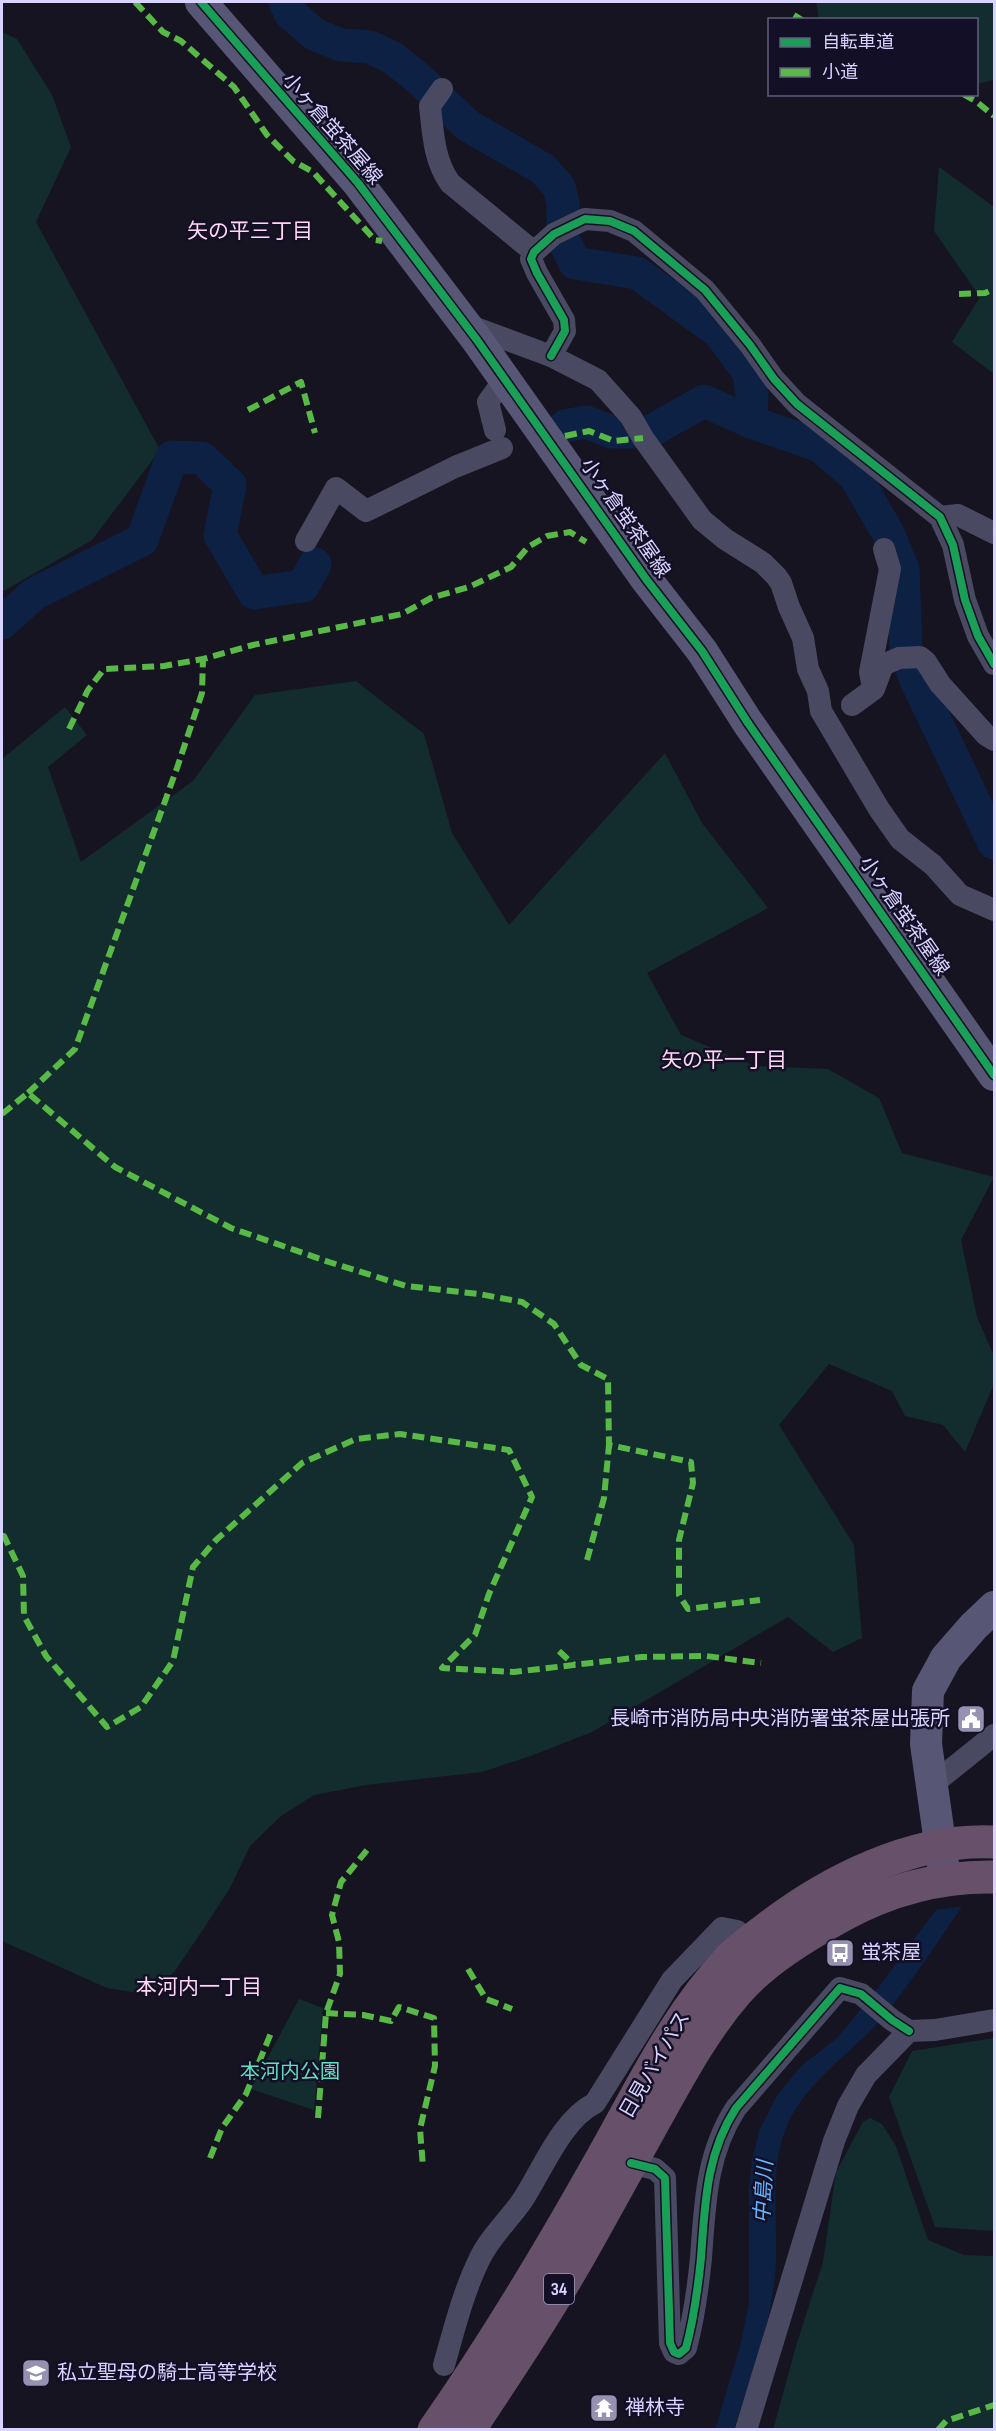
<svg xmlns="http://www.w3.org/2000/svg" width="996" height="2431" font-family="'Sofia Sans Condensed','Noto Sans JP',sans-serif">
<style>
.green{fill:#132c2d}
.water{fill:#0d2144}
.pier{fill:#161421}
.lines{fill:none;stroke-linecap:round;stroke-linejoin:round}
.river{stroke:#0d2144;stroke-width:33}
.street{stroke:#4a4962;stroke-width:22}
.secondary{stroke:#575674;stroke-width:32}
.highway{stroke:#67516a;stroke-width:33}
.quiet{stroke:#58b947;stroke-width:6;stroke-dasharray:12 6;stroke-linecap:butt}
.cycleway-casing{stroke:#130f26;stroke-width:11}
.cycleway{stroke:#1a9f57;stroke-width:8}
.labels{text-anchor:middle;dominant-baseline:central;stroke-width:5;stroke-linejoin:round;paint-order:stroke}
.shield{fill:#130f26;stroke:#9e99be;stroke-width:1.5}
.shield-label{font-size:18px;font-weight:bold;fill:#d9d4ff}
.street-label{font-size:20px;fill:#d9d4ff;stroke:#130f26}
.poi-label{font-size:20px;fill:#d9d4ff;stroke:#130f26;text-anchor:start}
.park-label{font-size:20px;fill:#5fe0c0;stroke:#130f26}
.neighbourhood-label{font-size:21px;fill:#ffd6f0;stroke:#130f26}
.water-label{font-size:21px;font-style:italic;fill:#62b6ff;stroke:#130f26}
</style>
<rect width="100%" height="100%" fill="#161421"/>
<g class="green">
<polygon points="816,2 994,2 994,80 977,84 976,20 819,19"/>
<polygon points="2,32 17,39 52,95 71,147 36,222 160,450 92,540 2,592"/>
<polygon points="939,167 994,207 994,374 952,342 980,297 934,231"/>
<polygon points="356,681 424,734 452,833 509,925 665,753 702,823 768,908 647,973 681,1035 755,1066 828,1069 879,1098 902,1153 994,1177 961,1240 977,1317 994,1356 994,1384 965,1452 943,1425 905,1416 892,1391 829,1364 779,1425 854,1545 862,1638 833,1652 788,1617 592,1732 528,1757 482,1772 366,1785 314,1795 281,1816 250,1846 230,1888 204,1928 175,1971 149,1995 107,1988 2,1941 2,759 65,707 87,735 48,767 81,862 193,781 255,695"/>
<polygon points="299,1999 323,2008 314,2110 251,2089"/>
<polygon points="994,2038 994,2231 935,2227 889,2097 912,2051"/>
<polygon points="870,2118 882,2124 896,2146 928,2240 964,2255 994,2256 994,2429 773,2430 796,2346 823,2262 836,2172 863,2122"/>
</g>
<path class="water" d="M994,1832V1858C960,1909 926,1962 888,2011C853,2055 798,2083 782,2140C770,2179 779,2234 775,2276C770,2327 750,2380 734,2429L715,2430L740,2346L749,2303V2189L752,2159L760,2129L776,2097L801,2066L837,2038L868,2001Z"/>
<polygon class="pier" points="994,1829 994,1864 966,1906 934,1910"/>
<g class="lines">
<g class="river">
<polyline points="285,2 290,13 314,34 341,45 370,47 393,58 418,78 467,125 543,169 559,187 563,203 563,239 575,263 637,273 720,333 749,373 752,397 751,422"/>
<polyline points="565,426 586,422 612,432 649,432 704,401 751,422 820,446 855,476 888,533 903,569 906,650 915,678 994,843"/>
<polyline points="2,623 34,594 142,540 172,457 202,458 230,485 220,535 254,593 303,586 315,564"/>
</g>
<g class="street">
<path d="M442,89L430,106C433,134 434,160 450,183L534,252"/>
<polyline points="465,324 551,356 598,380 631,417 643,438 702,520 725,539 763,563 776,576 781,583 789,607 803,638 808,669 818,691 821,711 879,809 900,839 933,865 960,895 994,910"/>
<polyline points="551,356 565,331 564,320 537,273 531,259 534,252 554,234 585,219 610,221 634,231 705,290 750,345 774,379 797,404 940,517 953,545 965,600 978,636 994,664"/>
<polyline points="495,430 488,402 496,391 507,382"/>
<polyline points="940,517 958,515 994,533"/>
<polyline points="306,541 336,488 366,511 455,467 502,448"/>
<polyline points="872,682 870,672 890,569 884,549"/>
<polyline points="852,705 874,689 883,665 899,658 920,657 926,662 940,684 986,735 994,740"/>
<polyline points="933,1784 994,1735"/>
<path d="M631,2163L655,2169L665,2178L670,2343L674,2352L679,2354L686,2348C694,2318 698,2288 701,2258C705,2204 706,2154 736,2108L840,1988L861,1994L892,2020L909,2031"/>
<path d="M444,2365C454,2330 463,2293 479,2260C489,2238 508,2221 522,2201C542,2171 561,2120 595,2103L672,1980L722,1928L737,1931L755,1952"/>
<polyline points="746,2430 834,2141 848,2106 866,2075 909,2031 935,2030 994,2020"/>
</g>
<g class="secondary">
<polyline points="201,2 358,183 477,340 646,579 702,651 748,723 994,1075"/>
<polyline points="945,1878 926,1744 928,1691 946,1658 974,1626 994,1607"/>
</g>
<g class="highway">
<path d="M434,2430C494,2344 548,2254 599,2163C639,2093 674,2017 730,1958C741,1947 754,1938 766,1929C828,1881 913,1838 994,1842"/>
<path d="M469,2430C511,2367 553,2304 590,2237C612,2198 634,2158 656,2118C680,2075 704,2030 737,1992C765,1960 805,1936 843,1915C891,1889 940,1876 994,1877"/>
</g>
<g class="quiet">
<polyline points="135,2 163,32 181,41 234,87 267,135 293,161 313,172 375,240 382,241"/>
<polyline points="794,15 802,20"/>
<polyline points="963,94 977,102 994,116"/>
<polyline points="959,294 985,293 994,289"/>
<polyline points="248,410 301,382 315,433"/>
<polyline points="565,436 589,431 614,441 643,438"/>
<polyline points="69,729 88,690 104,669 164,666 203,659 253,645 402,614 431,598 469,587 511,567 528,547 547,536 570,532 586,542"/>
<polyline points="28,1093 75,1049 177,768 202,693 203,659"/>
<polyline points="2,1114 28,1093 115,1167 231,1228 329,1262 406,1286 479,1294 522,1302 554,1324 581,1365 608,1379 609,1445 691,1462 693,1483 679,1540 679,1595 688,1609 760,1600"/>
<polyline points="2,1536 4,1536 23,1576 24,1616 46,1656 107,1727 141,1707 173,1661 193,1567 216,1540 302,1463 356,1439 400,1434 509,1450 532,1497 489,1594 475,1635 442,1668 514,1672 642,1657 706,1656 761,1663"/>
<polyline points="587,1560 604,1498 609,1445"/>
<polyline points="559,1651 574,1665"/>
<polyline points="468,1969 486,1999 512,2009"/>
<polyline points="326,2013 363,2015 391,2021 399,2007 434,2018 435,2066 420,2129 423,2167"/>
<polyline points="318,2118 326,2013 340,1974 339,1942 332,1915 341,1882 367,1850"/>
<polyline points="210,2158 222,2128 246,2094 271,2033"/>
<polyline points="938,2430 946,2421 994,2405"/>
</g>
<g class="cycleway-casing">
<g id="cycleway">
<polyline points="201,2 358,183 477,340 646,579 702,651 748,723 994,1075"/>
<polyline points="551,356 565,331 564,320 537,273 531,259 534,252 554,234 585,219 610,221 634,231 705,290 750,345 774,379 797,404 940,517 953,545 965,600 978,636 994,664"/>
<path d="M631,2163L655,2169L665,2178L670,2343L674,2352L679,2354L686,2348C694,2318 698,2288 701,2258C705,2204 706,2154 736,2108L840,1988L861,1994L892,2020L909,2031"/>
</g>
</g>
<use href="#cycleway" class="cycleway"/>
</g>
<defs>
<g id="civic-square" transform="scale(1.5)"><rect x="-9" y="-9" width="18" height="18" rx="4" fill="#9591b1" stroke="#130f26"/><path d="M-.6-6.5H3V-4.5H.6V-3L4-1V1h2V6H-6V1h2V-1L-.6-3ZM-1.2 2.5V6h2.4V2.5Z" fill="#fff"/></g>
<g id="bus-square" transform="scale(1.5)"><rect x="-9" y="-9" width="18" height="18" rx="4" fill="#9591b1" stroke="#130f26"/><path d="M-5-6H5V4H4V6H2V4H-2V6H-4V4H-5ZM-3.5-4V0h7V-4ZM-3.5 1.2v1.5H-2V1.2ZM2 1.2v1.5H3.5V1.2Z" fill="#fff"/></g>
<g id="school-square" transform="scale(1.5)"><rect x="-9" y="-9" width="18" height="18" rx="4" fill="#9591b1" stroke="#130f26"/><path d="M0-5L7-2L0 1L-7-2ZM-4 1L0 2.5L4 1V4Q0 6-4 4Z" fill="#fff"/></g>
<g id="temple-square" transform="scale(1.5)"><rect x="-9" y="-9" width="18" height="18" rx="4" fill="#9591b1" stroke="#130f26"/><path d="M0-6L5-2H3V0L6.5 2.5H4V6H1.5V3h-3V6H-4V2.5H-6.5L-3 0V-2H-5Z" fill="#fff"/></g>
</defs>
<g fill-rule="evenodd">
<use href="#civic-square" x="971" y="1719"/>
<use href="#bus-square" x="840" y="1953"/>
<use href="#school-square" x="36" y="2373"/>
<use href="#temple-square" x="604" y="2408"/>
</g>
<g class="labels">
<rect class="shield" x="544" y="2274" width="30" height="30" rx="4.5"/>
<g class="shield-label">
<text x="559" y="2289">34</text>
</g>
<g class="street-label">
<text transform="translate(332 129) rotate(49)">小ヶ倉蛍茶屋線</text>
<text transform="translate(625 518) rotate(55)">小ヶ倉蛍茶屋線</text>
<text transform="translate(904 916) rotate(55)">小ヶ倉蛍茶屋線</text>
<text transform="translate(655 2065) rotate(-60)">日見バイパス</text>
</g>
<g class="poi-label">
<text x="950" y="1719" text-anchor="end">長崎市消防局中央消防署蛍茶屋出張所</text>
<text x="861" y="1953">蛍茶屋</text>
<text x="57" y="2373">私立聖母の騎士高等学校</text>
<text x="625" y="2408">禅林寺</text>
</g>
<g class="park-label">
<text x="290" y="2072">本河内公園</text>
</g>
<g class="neighbourhood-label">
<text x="250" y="231">矢の平三丁目</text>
<text x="724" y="1060">矢の平一丁目</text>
<text x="199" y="1987">本河内一丁目</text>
</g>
<g class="water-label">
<text transform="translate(764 2192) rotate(-87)">中島川</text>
</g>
</g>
<rect width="996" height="2431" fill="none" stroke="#d9d4ff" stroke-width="6"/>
<rect x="768" y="18" width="210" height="78" fill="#130f26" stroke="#625e7d" stroke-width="1.5"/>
<rect x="780" y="38" width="30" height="9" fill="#1a9f57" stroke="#625e7d" stroke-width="1.5"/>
<text x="822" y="48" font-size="18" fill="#d9d4ff">自転車道</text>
<rect x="780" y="68" width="30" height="9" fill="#58b947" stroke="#625e7d" stroke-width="1.5"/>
<text x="822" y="78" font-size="18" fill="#d9d4ff">小道</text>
</svg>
